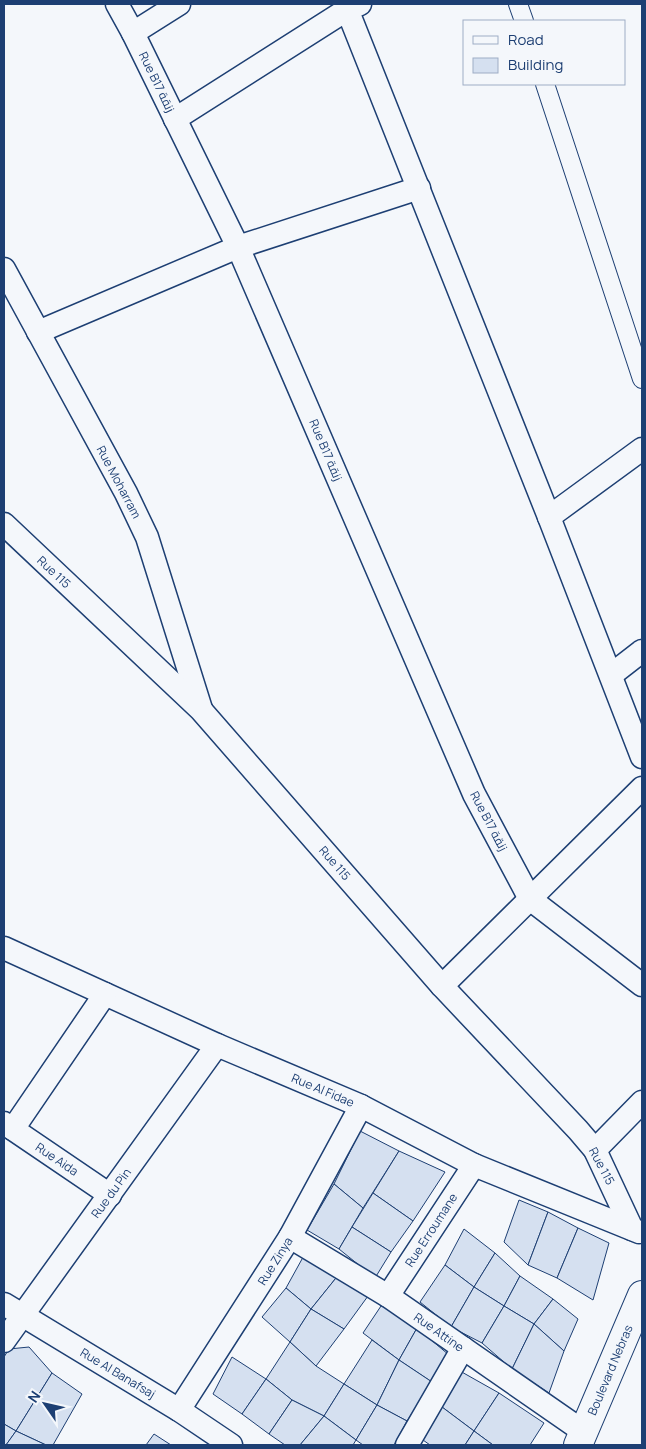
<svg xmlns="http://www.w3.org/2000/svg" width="646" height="1449" font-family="Manrope,Cairo,sans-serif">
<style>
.building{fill:#d5e0f0;stroke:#1d3f73}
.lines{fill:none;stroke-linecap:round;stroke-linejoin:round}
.pedestrian-casing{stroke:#1d3f73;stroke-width:20}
.minor-casing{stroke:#1d3f73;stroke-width:25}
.tertiary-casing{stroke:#1d3f73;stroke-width:30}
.pedestrian{stroke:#f4f7fb;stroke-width:18}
.minor{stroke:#f4f7fb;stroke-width:22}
.tertiary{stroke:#f4f7fb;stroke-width:28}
.labels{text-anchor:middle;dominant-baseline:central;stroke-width:4;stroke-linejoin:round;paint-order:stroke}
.street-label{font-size:12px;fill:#1d3f73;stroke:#f4f7fb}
</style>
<rect width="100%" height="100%" fill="#f4f7fb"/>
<g class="building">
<polygon points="360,1131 399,1151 363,1208 334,1184"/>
<polygon points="399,1151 445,1172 413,1221 373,1193"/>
<polygon points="334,1184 363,1208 339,1249 307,1230"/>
<polygon points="373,1193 413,1221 391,1252 352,1227"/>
<polygon points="519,1200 548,1212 528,1265 504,1242"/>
<polygon points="548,1212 578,1228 557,1278 528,1265"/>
<polygon points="352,1227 391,1252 375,1278 339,1249"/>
<polygon points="578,1228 609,1243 593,1300 557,1278"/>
<polygon points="464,1229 495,1253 474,1287 445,1265"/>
<polygon points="307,1250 340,1273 311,1309 286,1288"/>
<polygon points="495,1253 520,1276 504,1306 474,1287"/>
<polygon points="445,1265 474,1287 451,1327 420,1302"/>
<polygon points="340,1273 368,1296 344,1329 311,1309"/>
<polygon points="520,1276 553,1299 534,1324 504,1306"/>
<polygon points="474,1287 504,1306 482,1343 451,1327"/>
<polygon points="286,1288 311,1309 290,1342 262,1317"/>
<polygon points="553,1299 578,1319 564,1351 534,1324"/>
<polygon points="383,1303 417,1328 399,1360 363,1333"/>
<polygon points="504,1306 534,1324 512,1369 482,1343"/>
<polygon points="311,1309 344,1329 316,1366 290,1342"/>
<polygon points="534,1324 564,1351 549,1393 512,1369"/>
<polygon points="417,1328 449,1355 432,1382 399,1360"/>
<polygon points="372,1340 399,1360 377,1405 344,1384"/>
<polygon points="290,1342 316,1366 344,1384 324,1416 292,1400 266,1379"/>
<polygon points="29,1347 52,1373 16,1431 4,1424 4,1357 9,1349"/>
<polygon points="232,1357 266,1379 242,1414 213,1394"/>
<polygon points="399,1360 432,1382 407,1421 377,1405"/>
<polygon points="460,1371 499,1393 474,1431 442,1407"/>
<polygon points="52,1373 82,1394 53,1445 46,1445 16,1431"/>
<polygon points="266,1379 292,1400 269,1434 242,1414"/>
<polygon points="344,1384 377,1405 356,1440 324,1416"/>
<polygon points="499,1393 544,1423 530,1445 493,1445 474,1431"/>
<polygon points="292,1400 324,1416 300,1445 285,1445 269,1434"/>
<polygon points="377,1405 407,1421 394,1445 363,1445 356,1440"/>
<polygon points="442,1407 474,1431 465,1445 430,1445 423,1440"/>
<polygon points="324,1416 356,1440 353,1445 300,1445"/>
<polygon points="4,1424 16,1431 6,1445 4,1445"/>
<polygon points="16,1431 46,1445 6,1445"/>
<polygon points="474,1431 493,1445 465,1445"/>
<polygon points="154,1434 171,1445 146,1445"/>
</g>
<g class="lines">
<g class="pedestrian-casing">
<g id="pedestrian">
<polyline points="518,4 524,21"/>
<polyline points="545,84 642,379"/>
</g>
</g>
<g class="minor-casing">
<g id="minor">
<polyline points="117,4 133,33 238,247 474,794 530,899 642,985"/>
<polyline points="345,4 549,517 642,757"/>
<polyline points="133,33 179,4"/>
<polyline points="175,119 348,9 360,4"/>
<polyline points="4,269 126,493 147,537 201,709"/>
<polyline points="38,332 238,247 419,188"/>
<polyline points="549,517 642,449"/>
<polyline points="4,524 201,710 442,986 578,1130 595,1150 632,1229"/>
<polyline points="611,675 642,651"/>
<polyline points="4,948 217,1045 361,1106 474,1165 639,1232"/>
<polyline points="442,986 642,788"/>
<polyline points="4,1123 110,1195"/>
<polyline points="13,1129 105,994"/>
<polyline points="595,1150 642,1102"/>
<polyline points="290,1237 388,1296 584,1432"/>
<polyline points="388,1296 474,1165"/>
<polyline points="4,1304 179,1410 231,1445"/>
<polyline points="4,1341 217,1045"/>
<polyline points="179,1410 290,1237 361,1106"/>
<polyline points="407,1445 463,1348"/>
</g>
</g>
<g class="tertiary-casing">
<polyline id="tertiary" points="578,1445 642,1295"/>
</g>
<use href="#pedestrian" class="pedestrian"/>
<use href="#minor" class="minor"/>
<use href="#tertiary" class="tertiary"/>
</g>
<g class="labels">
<g class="street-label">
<text transform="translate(157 82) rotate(64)">Rue B17 زنقة</text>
<text transform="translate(326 450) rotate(67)">Rue B17 زنقة</text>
<text transform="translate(119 482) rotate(62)">Rue Moharram</text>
<text transform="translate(54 572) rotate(43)">Rue 115</text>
<text transform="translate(489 821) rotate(62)">Rue B17 زنقة</text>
<text transform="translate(335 863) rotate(49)">Rue 115</text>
<text transform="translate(323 1090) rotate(23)">Rue Al Fidae</text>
<text transform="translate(57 1159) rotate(34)">Rue Aida</text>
<text transform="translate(602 1166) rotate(62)">Rue 115</text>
<text transform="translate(111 1193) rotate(-54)">Rue du Pin</text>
<text transform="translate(431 1230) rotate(-57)">Rue Erroumane</text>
<text transform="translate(275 1261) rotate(-58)">Rue Zinya</text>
<text transform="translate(439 1332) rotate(35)">Rue Attine</text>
<text transform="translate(610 1370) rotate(-67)">Boulevard Nebras</text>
<text transform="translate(118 1373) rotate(31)">Rue Al Banafsaj</text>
</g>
</g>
<rect width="646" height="1449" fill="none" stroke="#1d3f73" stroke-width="10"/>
<rect x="463" y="20" width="162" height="65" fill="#f4f7fb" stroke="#9eadc5"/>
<rect x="473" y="36" width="25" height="8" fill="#f4f7fb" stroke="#9eadc5"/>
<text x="508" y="45" font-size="15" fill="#1d3f73">Road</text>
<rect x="473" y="58" width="25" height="15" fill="#d5e0f0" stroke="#9eadc5"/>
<text x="508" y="70" font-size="15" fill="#1d3f73">Building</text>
<g transform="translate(45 1404) rotate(304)" stroke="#f4f7fb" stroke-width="4" paint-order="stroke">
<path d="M0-4L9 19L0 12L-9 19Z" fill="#1d3f73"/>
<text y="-8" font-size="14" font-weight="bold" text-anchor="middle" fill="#1d3f73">N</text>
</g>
</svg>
